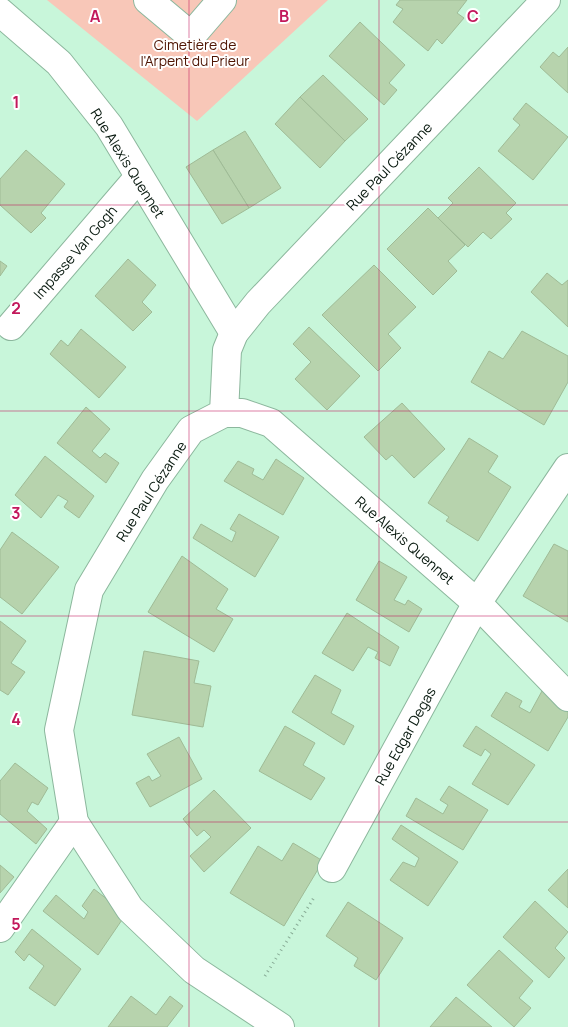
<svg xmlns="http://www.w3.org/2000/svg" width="568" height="1027" font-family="Manrope,sans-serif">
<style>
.green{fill:#f8c7b8}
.building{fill:#b7d3ad;stroke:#9fbb96}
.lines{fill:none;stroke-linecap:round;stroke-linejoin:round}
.minor-casing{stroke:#8cb79d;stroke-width:30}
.path{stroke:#87ab95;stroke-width:3;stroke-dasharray:1 4;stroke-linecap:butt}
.minor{stroke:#fff;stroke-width:28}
.grid{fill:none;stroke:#c2185b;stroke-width:1;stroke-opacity:0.55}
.labels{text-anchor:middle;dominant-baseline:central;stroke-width:4;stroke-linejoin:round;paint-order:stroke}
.park-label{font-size:14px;fill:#4e1503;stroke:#fff}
.street-label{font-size:14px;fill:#07180e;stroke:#fff}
.grid-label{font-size:16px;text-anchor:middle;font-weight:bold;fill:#c2185b;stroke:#fff;stroke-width:4;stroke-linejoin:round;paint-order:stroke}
</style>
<rect width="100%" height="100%" fill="#c8f6da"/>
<polygon class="green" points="47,0 328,0 197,121"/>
<g class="building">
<polygon points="400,0 467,0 457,13 464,18 442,44 437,39 428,51 393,22 403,9 396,5"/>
<polygon points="360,22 405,65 389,83 397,90 384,105 329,56"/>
<polygon points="568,47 568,93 540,67 553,52 559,57"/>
<polygon points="323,75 368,119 345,141 300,97"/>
<polygon points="300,97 345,141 320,168 275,124"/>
<polygon points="526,103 568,137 533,180 498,151 520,125 513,119"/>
<polygon points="245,131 281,188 249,208 213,150"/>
<polygon points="26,150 65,184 41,213 46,218 31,233 0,205 0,179"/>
<polygon points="213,150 249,208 222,224 186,167"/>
<polygon points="479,167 516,203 506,213 512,219 491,239 483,232 468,247 438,218 453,203 448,198"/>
<polygon points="428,208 465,245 448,261 457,271 433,295 387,249"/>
<polygon points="128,259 156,285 142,302 152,312 133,331 95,296"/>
<polygon points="0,261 7,266 0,276"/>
<polygon points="374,265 416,307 388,334 401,348 378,371 322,315"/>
<polygon points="547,273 562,285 568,280 568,327 531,292"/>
<polygon points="309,327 360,376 327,410 295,379 311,362 293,344"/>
<polygon points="81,329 126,367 99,398 50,354 61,340 68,346"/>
<polygon points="522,331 568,356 568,382 544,425 471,382 489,351 503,359"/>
<polygon points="402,403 445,449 414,478 392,455 386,460 364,437"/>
<polygon points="86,407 110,429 92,451 100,458 105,453 119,463 106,483 57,443"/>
<polygon points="469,438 498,456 488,472 511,487 478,541 446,521 449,517 428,503"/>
<polygon points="45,456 94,496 79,518 64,507 68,501 58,495 41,518 15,495"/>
<polygon points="276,459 304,478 283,515 224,481 238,461 254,469 252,474 263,480"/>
<polygon points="239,514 279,537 255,577 193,538 201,524 232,542 236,532 230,529"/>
<polygon points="12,532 59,567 22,614 0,597 0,550"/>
<polygon points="554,544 568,551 568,622 523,596"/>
<polygon points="182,556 228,589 216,609 233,619 214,652 148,612"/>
<polygon points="379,561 407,577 394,600 405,605 408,600 422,609 409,632 356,600"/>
<polygon points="347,613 399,647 390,666 375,658 378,652 368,647 353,671 322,653"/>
<polygon points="0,621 26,641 11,663 25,672 8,695 0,690"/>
<polygon points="144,651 199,661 194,683 211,686 203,727 132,715"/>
<polygon points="315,675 341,690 331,713 354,726 344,745 292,712"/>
<polygon points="542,691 568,707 568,717 548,751 491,716 506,692 522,701 519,707 530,713"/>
<polygon points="285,726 315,743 303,765 325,778 311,800 259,771"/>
<polygon points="476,726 535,765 508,805 472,784 491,754 485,749 481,756 463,746"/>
<polygon points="179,737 202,779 150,807 136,783 149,776 152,781 161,776 147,754"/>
<polygon points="15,763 48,788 38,805 32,802 27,811 47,829 36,844 0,814 0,781"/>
<polygon points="449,786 488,810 463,850 406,816 416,798 443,814 448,805 440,800"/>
<polygon points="214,790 251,828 204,872 190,856 211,837 204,830 197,836 183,819"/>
<polygon points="401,825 458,862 428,906 390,880 403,862 415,867 419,858 392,839"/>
<polygon points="293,843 323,861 284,926 230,893 258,846 282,861"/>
<polygon points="0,865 14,877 0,893"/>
<polygon points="568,869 568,908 548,890"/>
<polygon points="94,889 126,914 98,955 43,911 56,895 84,919 88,912 82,906"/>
<polygon points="535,901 568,932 555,948 565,958 549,978 503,937"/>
<polygon points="348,902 403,938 376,980 354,966 358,958 326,936"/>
<polygon points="32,929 81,969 55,1006 29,988 44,966 29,954 24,961 15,952"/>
<polygon points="499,950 533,981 519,998 531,1008 514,1027 467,985"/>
<polygon points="131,996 156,1015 170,996 183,1006 167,1027 108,1027"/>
<polygon points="456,997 492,1027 430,1027"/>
</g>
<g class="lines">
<g class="minor-casing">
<g id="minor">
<polyline points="148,0 191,36 222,0"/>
<polyline points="0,12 59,63 109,126 234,333"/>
<polyline points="11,326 138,178"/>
<polyline points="224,413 242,413 271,423 477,603 568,697"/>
<polyline points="332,868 477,603 568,468"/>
<polyline points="0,928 74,822"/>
<polyline points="280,1027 194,970 130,909 74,822 59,730 89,590 155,480 191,430 224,413 227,350 234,333 258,303 546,0"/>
</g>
</g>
<polyline class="path" points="265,976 315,896"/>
<use href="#minor" class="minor"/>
</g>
<path class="grid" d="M189,0V1027M379,0V1027M0,205H568M0,411H568M0,616H568M0,822H568"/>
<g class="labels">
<g class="park-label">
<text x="195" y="44">Cimetière de<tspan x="195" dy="16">l'Arpent du Prieur</tspan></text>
</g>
<g class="street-label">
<text transform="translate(128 163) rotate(58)">Rue Alexis Quennet</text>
<text transform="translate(389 166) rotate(-46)">Rue Paul Cézanne</text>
<text transform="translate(75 252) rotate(-49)">Impasse Van Gogh</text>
<text transform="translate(151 491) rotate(-57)">Rue Paul Cézanne</text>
<text transform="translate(405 540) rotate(41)">Rue Alexis Quennet</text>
<text transform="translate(405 736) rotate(-61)">Rue Edgar Degas</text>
</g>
</g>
<g class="grid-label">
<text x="95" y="22">A</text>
<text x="284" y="22">B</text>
<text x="473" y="22">C</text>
<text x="16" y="108">1</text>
<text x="16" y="314">2</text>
<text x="16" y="519">3</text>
<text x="16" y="725">4</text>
<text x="16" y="930">5</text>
</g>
</svg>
